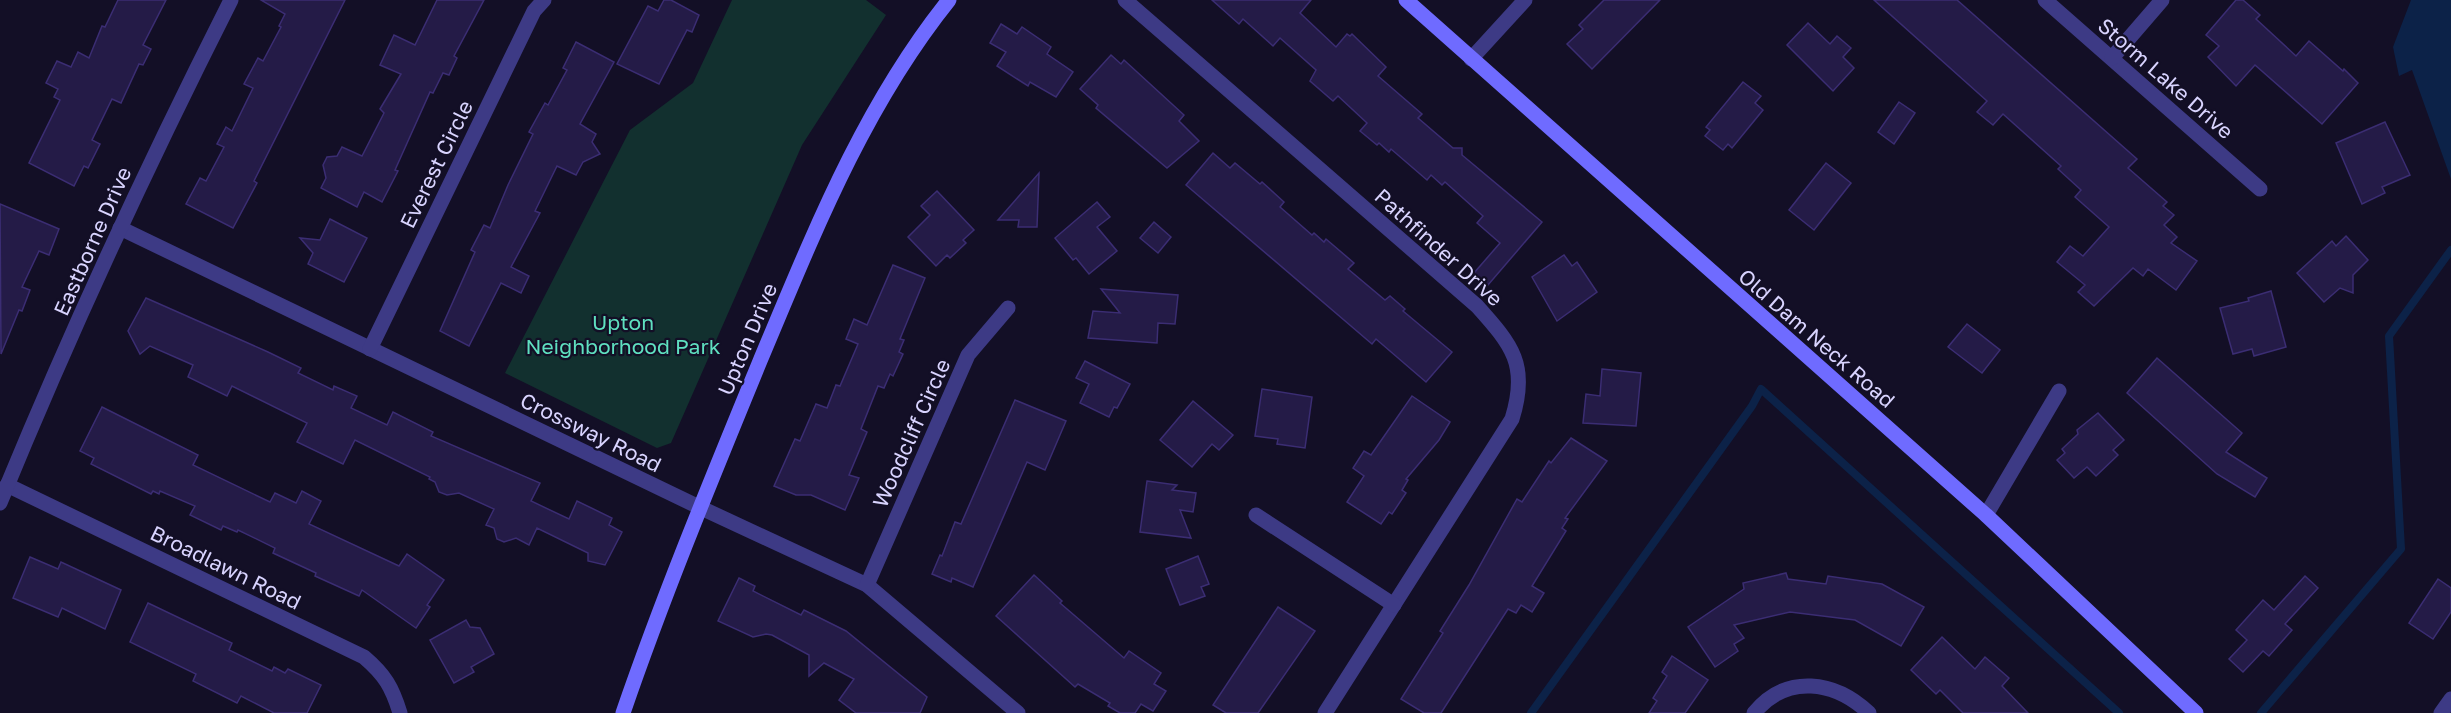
<svg xmlns="http://www.w3.org/2000/svg" width="2451" height="713" font-family="'Golos Text',sans-serif">
<style>
.green{fill:#12302f}
.water{fill:#0c2248}
.lines{fill:none;stroke-linecap:round;stroke-linejoin:round}
.stream{stroke:#0c2248;stroke-width:8}
.building{fill:#241b47;stroke:#3b2d73;stroke-width:1.5}
.street{stroke:#3d3a85;stroke-width:15}
.secondary{stroke:#6f6bff;stroke-width:15}
.labels{text-anchor:middle;dominant-baseline:central;stroke-width:4.5;stroke-linejoin:round;paint-order:stroke}
.street-label{font-size:21px;fill:#d9d4ff;stroke:#130f26}
.park-label{font-size:21px;fill:#5fe0c0;stroke:#130f26}
</style>
<rect width="100%" height="100%" fill="#130f26"/>
<polygon class="green" points="732,0 866,0 886,15 802,145 671,443 657,448 505,373 630,130 693,83"/>
<polygon class="water" points="2411,0 2451,0 2451,179 2412,70 2399,76 2393,47"/>
<g class="lines">
<g class="stream">
<polyline points="1531,713 1752,406 1761,389 2119,713"/>
<polyline points="2261,713 2401,549 2389,336 2451,250"/>
</g>
</g>
<g class="building">
<polygon points="118,0 166,0 143,45 151,49 143,65 139,64 121,103 112,99 92,140 100,144 88,168 84,166 74,186 29,163 60,100 54,97 58,89 46,83 57,61 71,67 78,52 89,58 102,26 105,27"/>
<polygon points="261,0 345,0 254,181 257,183 233,228 186,204 200,178 206,181 224,147 217,144 226,127 232,131 253,88 244,84 258,58 263,61 281,27 279,26 285,14"/>
<polygon points="437,0 484,0 454,56 457,58 449,75 443,73 433,93 430,92 395,170 398,171 382,202 364,192 357,207 321,188 326,178 323,165 327,157 337,156 342,147 362,156 384,113 380,109 401,74 380,65 394,35 415,45"/>
<polygon points="664,0 671,0 699,15 692,32 687,30 659,84 617,64 648,6 658,11"/>
<polygon points="1212,0 1311,0 1300,13 1336,47 1347,34 1350,36 1352,34 1386,67 1378,76 1422,114 1418,118 1453,148 1462,148 1462,155 1542,222 1488,285 1474,273 1500,243 1477,223 1483,216 1445,182 1442,185 1431,175 1427,180 1391,149 1389,152 1379,143 1377,145 1360,131 1367,123 1338,96 1333,101 1310,81 1316,70 1280,38 1273,46 1243,19 1239,24"/>
<polygon points="1604,0 1660,0 1592,69 1567,44 1583,29 1579,25"/>
<polygon points="1874,0 1957,0 2137,159 2128,168 2167,202 2163,206 2174,215 2164,225 2177,237 2171,243 2197,261 2176,290 2148,269 2143,276 2133,268 2094,306 2078,292 2085,285 2057,262 2070,246 2083,256 2109,227 2075,197 2081,190 2058,169 2061,166 2003,114 1993,125 1977,112 1987,101"/>
<polygon points="2236,0 2243,0 2260,15 2256,19 2296,56 2309,41 2343,71 2344,69 2358,83 2322,124 2255,65 2236,86 2208,57 2219,46 2206,35"/>
<polygon points="1808,23 1830,44 1837,36 1851,48 1843,57 1854,68 1833,91 1787,45"/>
<polygon points="1001,24 1017,34 1022,27 1051,47 1047,54 1073,72 1056,97 1030,82 1028,86 997,66 1006,52 990,43"/>
<polygon points="576,42 614,62 580,124 596,134 592,142 600,154 583,162 576,175 557,166 535,211 540,213 511,267 529,276 521,293 501,283 469,346 440,331 475,252 471,250 484,225 490,228 508,185 533,134 529,132 545,103 548,105 567,70 563,68"/>
<polygon points="1111,55 1121,64 1124,60 1184,115 1179,121 1199,141 1167,168 1096,108 1098,105 1080,89"/>
<polygon points="1743,82 1761,96 1755,103 1763,110 1732,148 1728,144 1723,150 1705,136 1710,130 1706,127"/>
<polygon points="1899,102 1915,113 1894,144 1878,132"/>
<polygon points="2385,122 2410,175 2382,187 2385,193 2362,204 2336,143"/>
<polygon points="1213,153 1230,168 1235,163 1260,184 1262,182 1284,202 1280,207 1312,235 1314,233 1324,242 1326,239 1354,263 1348,269 1385,300 1390,296 1405,309 1403,311 1452,352 1426,382 1376,339 1372,344 1186,185"/>
<polygon points="1826,163 1851,183 1814,230 1789,210"/>
<polygon points="1039,173 1037,227 1018,227 1019,220 998,220"/>
<polygon points="937,191 974,230 963,240 966,243 950,258 947,255 936,266 908,237 930,215 921,206"/>
<polygon points="1097,202 1110,217 1097,227 1117,251 1089,274 1076,258 1073,260 1055,238"/>
<polygon points="0,204 59,229 49,255 39,251 22,287 30,290 22,311 19,310 1,354"/>
<polygon points="330,219 367,238 344,282 308,264 313,253 300,238 320,240"/>
<polygon points="1154,222 1171,237 1158,253 1140,238"/>
<polygon points="2346,236 2368,260 2353,275 2353,293 2340,288 2324,302 2297,273 2332,241 2336,246"/>
<polygon points="1564,255 1572,266 1577,262 1597,292 1557,321 1532,277"/>
<polygon points="893,265 925,278 900,339 904,340 899,352 903,354 893,376 890,374 884,388 878,386 861,429 867,432 849,475 859,478 845,510 811,495 796,495 774,486 795,439 800,441 816,404 827,408 836,385 840,386 858,344 846,339 854,319 867,325"/>
<polygon points="1101,289 1178,295 1175,324 1158,323 1157,343 1088,338 1093,311 1120,313"/>
<polygon points="2271,291 2286,347 2254,356 2252,349 2233,354 2220,308 2249,301 2248,298"/>
<polygon points="146,298 268,352 301,368 298,373 333,390 334,386 357,396 351,408 387,425 393,412 433,432 431,436 540,483 531,501 569,519 577,501 612,518 609,525 622,532 605,565 588,561 588,553 537,528 529,545 516,538 504,542 497,539 494,528 486,525 494,509 459,493 447,495 439,492 435,482 429,479 430,477 355,440 343,464 297,442 307,423 232,386 227,396 188,377 193,365 150,346 140,354 128,331"/>
<polygon points="1967,324 2000,350 1982,373 1948,347"/>
<polygon points="2157,358 2242,433 2226,452 2267,478 2255,497 2217,474 2127,393"/>
<polygon points="1085,361 1130,384 1117,408 1114,407 1109,417 1080,403 1089,384 1076,378"/>
<polygon points="1602,369 1641,373 1636,426 1583,423 1586,394 1600,396"/>
<polygon points="1262,389 1312,397 1305,448 1277,444 1278,439 1255,436"/>
<polygon points="1412,396 1450,422 1439,440 1406,479 1408,480 1402,490 1406,493 1392,514 1389,512 1381,524 1347,502 1364,476 1353,468 1364,451 1371,455"/>
<polygon points="1015,400 1066,421 1045,470 1027,462 973,587 952,578 951,582 932,574 940,555 942,556 955,522 961,524"/>
<polygon points="1193,401 1233,435 1219,450 1212,444 1192,467 1160,440"/>
<polygon points="102,407 198,455 193,465 270,502 275,493 296,503 302,491 321,501 309,524 399,566 407,554 444,580 427,605 430,607 416,628 362,590 359,596 315,576 316,573 273,553 275,548 238,530 237,532 223,526 221,530 190,515 195,506 160,491 159,494 153,491 151,494 91,464 94,458 80,451"/>
<polygon points="2098,413 2124,440 2113,450 2118,455 2096,476 2087,467 2074,478 2057,460 2065,453 2062,449 2078,434 2077,430"/>
<polygon points="1571,438 1607,461 1565,518 1568,519 1562,528 1566,531 1532,586 1544,593 1532,612 1521,605 1516,613 1508,609 1441,713 1424,713 1401,699 1443,633 1440,631 1469,585 1517,499 1522,502 1549,461 1551,463"/>
<polygon points="1147,481 1177,485 1172,490 1196,493 1193,512 1180,510 1191,538 1140,532"/>
<polygon points="1198,556 1209,584 1201,587 1205,596 1180,605 1166,569"/>
<polygon points="30,557 58,569 61,562 121,590 105,629 62,608 58,617 13,598"/>
<polygon points="1786,573 1788,579 1826,584 1828,576 1882,584 1924,607 1901,646 1855,620 1790,612 1734,625 1744,638 1734,644 1738,651 1715,667 1688,627 1744,589 1743,583"/>
<polygon points="1034,575 1062,601 1060,603 1124,658 1129,651 1161,673 1154,684 1166,691 1153,711 1141,704 1135,713 1120,713 1108,706 1110,703 1078,684 1075,687 996,616"/>
<polygon points="2305,576 2318,588 2285,624 2292,630 2269,656 2263,651 2243,672 2229,659 2247,640 2236,630 2263,600 2274,610"/>
<polygon points="739,578 755,586 753,591 801,615 804,610 846,631 927,697 920,713 856,713 839,700 854,679 824,663 809,676 809,655 772,635 766,634 753,637 718,621"/>
<polygon points="2438,579 2451,588 2451,612 2433,639 2409,623"/>
<polygon points="148,603 232,643 229,650 272,671 274,667 285,673 288,669 321,685 307,713 274,713 241,696 237,703 193,681 196,674 130,642"/>
<polygon points="1278,607 1315,631 1258,713 1226,713 1213,705"/>
<polygon points="466,620 470,627 480,628 494,654 471,667 474,672 454,683 430,640"/>
<polygon points="1942,637 1975,669 1985,657 2009,678 2002,686 2028,713 1963,713 1940,690 1936,694 1911,670"/>
<polygon points="1672,656 1708,680 1685,713 1649,713 1657,701 1653,698 1667,676 1662,672"/>
</g>
<g class="lines">
<g class="street">
<path d="M1125,0L1477,306C1512,345 1529,365 1512,419L1325,713"/>
<polyline points="2045,0 2260,189"/>
<polyline points="2112,58 2162,0"/>
<polyline points="1471,59 1525,0"/>
<polyline points="120,228 699,507 867,585 1018,713"/>
<polyline points="370,349 534,11 544,0"/>
<path d="M7,485L364,657C385,675 392,687 400,713"/>
<path d="M0,503C70,332 148,164 231,0"/>
<polyline points="1256,515 1394,605"/>
<polyline points="1986,515 2059,391"/>
<polyline points="867,585 968,355 1008,308"/>
<path d="M1754,713C1787,673 1835,681 1869,713"/>
<polyline points="2441,713 2451,699"/>
</g>
<g class="secondary">
<polyline points="1406,0 1986,515 2196,713"/>
<path d="M623,713C664,594 712,478 760,361C813,235 863,107 949,0"/>
</g>
</g>
<g class="labels">
<g class="street-label">
<text transform="translate(2166 78) rotate(41)">Storm Lake Drive</text>
<text transform="translate(436 164) rotate(-64)">Everest Circle</text>
<text transform="translate(92 241) rotate(-66)">Eastborne Drive</text>
<text transform="translate(1439 247) rotate(42)">Pathfinder Drive</text>
<text transform="translate(1817 338) rotate(41)">Old Dam Neck Road</text>
<text transform="translate(747 339) rotate(-67)">Upton Drive</text>
<text transform="translate(591 432) rotate(26)">Crossway Road</text>
<text transform="translate(911 433) rotate(-66)">Woodcliff Circle</text>
<text transform="translate(226 567) rotate(26)">Broadlawn Road</text>
</g>
<g class="park-label">
<text x="623" y="322">Upton<tspan x="623" dy="24">Neighborhood Park</tspan></text>
</g>
</g>
</svg>
